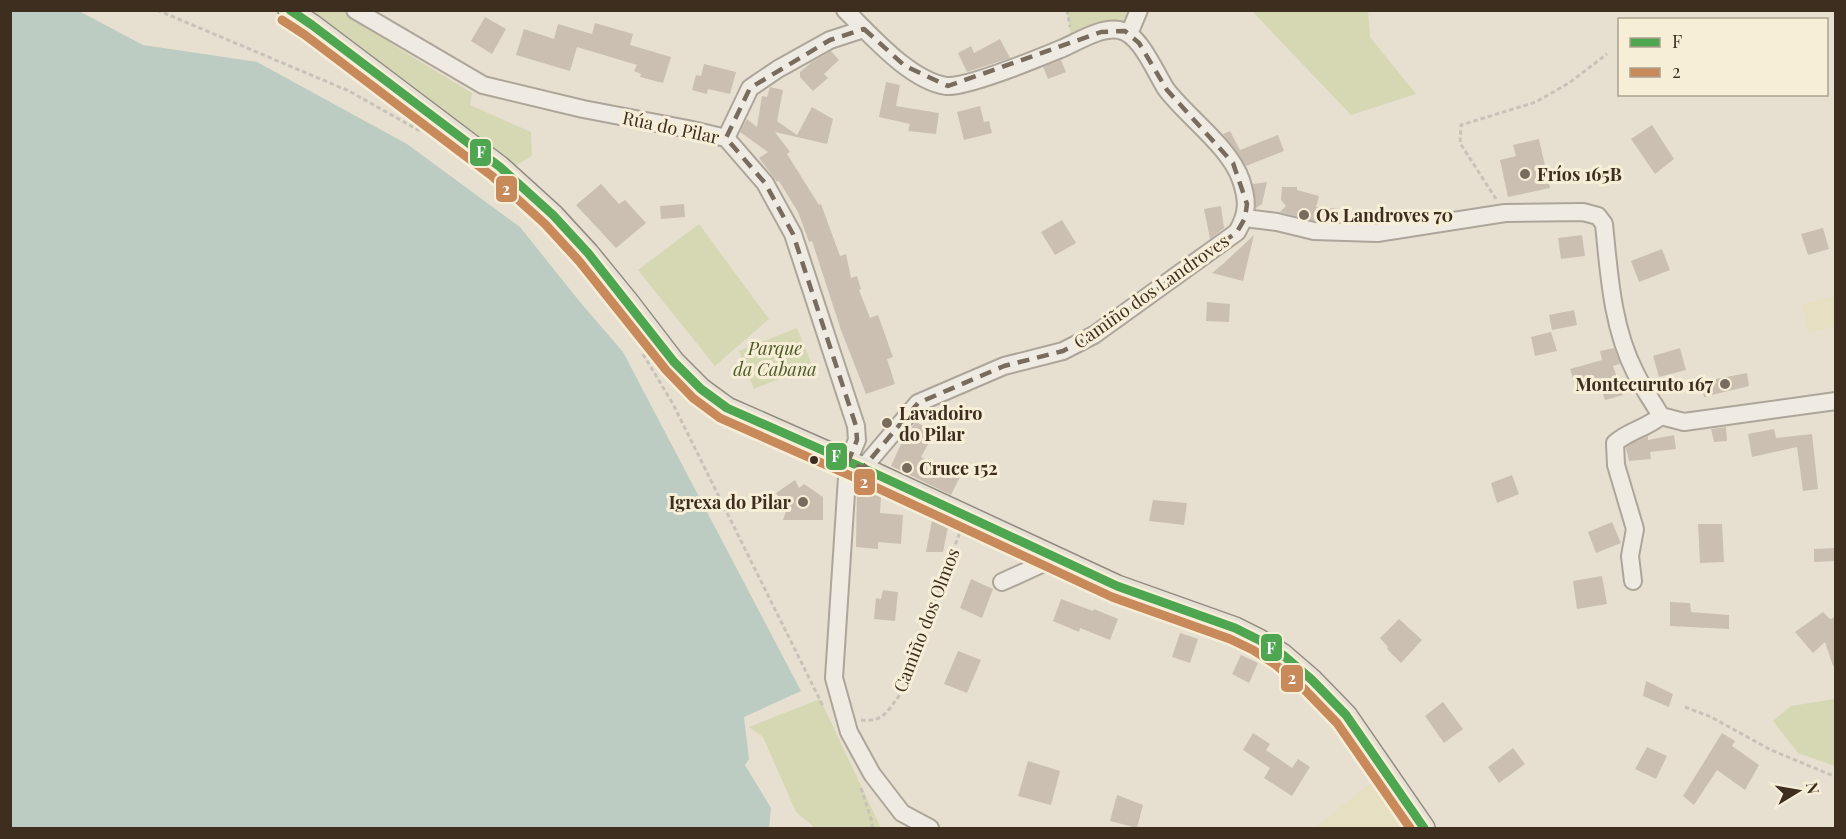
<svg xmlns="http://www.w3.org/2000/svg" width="1846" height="839" font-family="'Playfair Display',serif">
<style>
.farmland{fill:#e6dfc2}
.green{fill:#d6d7b3}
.water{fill:#bcccc2}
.building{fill:#cbbfb2}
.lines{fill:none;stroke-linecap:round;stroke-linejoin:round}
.minor-casing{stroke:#ada599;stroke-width:20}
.major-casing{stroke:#928b80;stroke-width:24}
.path{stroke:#c8c2b9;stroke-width:3;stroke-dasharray:4.5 3;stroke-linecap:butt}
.minor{stroke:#efebe3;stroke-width:16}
.major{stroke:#e6e1d4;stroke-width:21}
.bus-1-casing{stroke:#f7eed8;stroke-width:14}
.bus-2-casing{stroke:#f7eed8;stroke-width:14}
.bus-1{stroke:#4fa651;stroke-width:9}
.bus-2{stroke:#c88a5b;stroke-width:9}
.marked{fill:none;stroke:#786c5e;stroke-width:4.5;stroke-dasharray:12 8;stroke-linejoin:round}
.poi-dot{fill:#786c5e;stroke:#f7eed8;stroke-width:2}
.bus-dot{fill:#3d2e20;stroke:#f7eed8;stroke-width:2}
.labels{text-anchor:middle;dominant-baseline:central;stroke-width:6;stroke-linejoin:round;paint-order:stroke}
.street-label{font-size:18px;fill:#3d2e20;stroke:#f7eed8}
.poi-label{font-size:18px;font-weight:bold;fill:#3d2e20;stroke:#f7eed8;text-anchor:start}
.park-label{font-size:18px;font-style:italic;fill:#4d5a26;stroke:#f7eed8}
.line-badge{stroke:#f7eed8;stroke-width:2}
.badge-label{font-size:16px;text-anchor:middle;font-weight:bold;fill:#fff}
</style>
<rect width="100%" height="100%" fill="#e7e0d1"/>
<g class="farmland">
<polygon points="1835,296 1835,326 1809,333 1802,304"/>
<polygon points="1375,779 1408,825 1403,828 1315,828"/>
</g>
<g class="green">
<polygon points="305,11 342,11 403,51 472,93 470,105 531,132 532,156 513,167"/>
<polygon points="1067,11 1130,11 1128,22 1071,35"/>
<polygon points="1252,11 1368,11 1370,37 1416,94 1351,115"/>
<polygon points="699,224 769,319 715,366 638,270"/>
<polygon points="797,328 812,365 754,389 739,351"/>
<polygon points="820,699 881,828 815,828 796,812 763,737 749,727"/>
<polygon points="1835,699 1836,699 1835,766 1798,753 1773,721 1791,706"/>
</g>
<polygon class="water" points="10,11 79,11 143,45 257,62 407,144 520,227 580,302 623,352 801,691 744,717 749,759 745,765 771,808 769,828 11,828"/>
<g class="building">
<polygon points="485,17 506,29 492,54 471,41"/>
<polygon points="595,23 633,34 630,45 671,57 663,83 640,77 641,74 634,71 637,65 577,47 570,71 516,55 524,29 554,39 558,24 592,34"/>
<polygon points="1000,39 1010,58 967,72 958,53 971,46 974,53"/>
<polygon points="831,51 839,60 824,74 828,78 813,91 800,77 800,72 812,62"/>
<polygon points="1061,60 1066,72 1048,79 1043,67"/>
<polygon points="704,64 736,72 730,94 708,89 707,94 692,90 696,75 701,76"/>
<polygon points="886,82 900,85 896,106 939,113 936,134 908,131 910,124 879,117"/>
<polygon points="770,87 783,90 777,121 797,135 812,107 833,119 827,144 775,132 790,152 787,154 819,205 821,204 840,256 846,254 851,278 857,276 861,289 859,290 870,318 878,315 893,357 887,359 895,384 866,394 841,330 812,241 809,242 798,212 779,181 777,182 759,158 768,152 740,132 747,119 757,127 762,96 767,97"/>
<polygon points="980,106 984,122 989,121 992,133 964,140 957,112"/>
<polygon points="1652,125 1674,159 1655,174 1631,139"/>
<polygon points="1230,131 1240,150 1278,135 1284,151 1246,166 1223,134"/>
<polygon points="1539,139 1550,188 1508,197 1500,160 1516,156 1513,145"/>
<polygon points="1267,182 1262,204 1256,208 1253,184"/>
<polygon points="601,184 619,204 625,200 646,223 616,248 576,205"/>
<polygon points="1282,187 1297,187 1297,190 1319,196 1316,207 1339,209 1338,221 1315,221 1280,212 1286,206 1281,200"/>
<polygon points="684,204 685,217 661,219 660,206"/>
<polygon points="1221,206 1224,228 1210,239 1204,209"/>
<polygon points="1062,220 1076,243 1055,255 1041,232"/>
<polygon points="1823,228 1829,249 1808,255 1801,234"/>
<polygon points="1254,235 1243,281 1212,273 1223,264"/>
<polygon points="1582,235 1585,256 1561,259 1558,238"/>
<polygon points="1662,249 1670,270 1639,282 1631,261"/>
<polygon points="1207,302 1230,304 1229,322 1206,321"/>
<polygon points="1574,310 1577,325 1552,330 1549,315"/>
<polygon points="1551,332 1557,351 1535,356 1531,337"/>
<polygon points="1614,348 1620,364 1613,366 1623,395 1605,400 1599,382 1576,388 1570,369 1602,360 1600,351"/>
<polygon points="1680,348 1686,370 1659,377 1653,356"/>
<polygon points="1747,373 1749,386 1704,397 1701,382"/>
<polygon points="916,422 935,432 921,457 960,477 951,495 891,466 905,435"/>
<polygon points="1726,427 1727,441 1714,442 1711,429"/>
<polygon points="1774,429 1776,438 1812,434 1818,489 1803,491 1797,447 1752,457 1748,434"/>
<polygon points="1674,435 1676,449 1650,452 1651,459 1629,461 1626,448 1631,444 1648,436 1648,440"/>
<polygon points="1512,475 1519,494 1497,503 1491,483"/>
<polygon points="795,480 799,488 804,484 823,497 823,520 783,520 787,508 776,493"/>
<polygon points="857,485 881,497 880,513 903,515 901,544 878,542 878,549 856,547"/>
<polygon points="1153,500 1187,503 1184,525 1149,521"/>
<polygon points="933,515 949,522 943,552 926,552"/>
<polygon points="1612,522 1621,543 1596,553 1588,532"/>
<polygon points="1698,524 1722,524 1724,562 1700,563"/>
<polygon points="1836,548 1836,561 1814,562 1814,549"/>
<polygon points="1602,576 1607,604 1577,609 1573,581"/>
<polygon points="971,579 993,589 982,618 960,608"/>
<polygon points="883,590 898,592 895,621 874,619 876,598 881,599"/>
<polygon points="1061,599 1093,611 1094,609 1118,619 1110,640 1080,628 1079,632 1053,621"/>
<polygon points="1670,602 1690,603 1691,612 1729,615 1729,629 1670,626"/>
<polygon points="1823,612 1830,619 1836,617 1836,665 1833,666 1825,642 1813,653 1795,632"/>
<polygon points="1399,619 1422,640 1401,663 1387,649 1388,647 1380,638"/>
<polygon points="1180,633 1198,639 1190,663 1172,657"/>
<polygon points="958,651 981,660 967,693 944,684"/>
<polygon points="1241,655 1258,663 1249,683 1232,674"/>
<polygon points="1646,681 1673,694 1669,707 1643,696"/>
<polygon points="1443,702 1463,729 1444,743 1425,716"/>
<polygon points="1253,733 1270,744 1266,750 1292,768 1298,759 1310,767 1292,796 1264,778 1270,768 1243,750"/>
<polygon points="1722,733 1735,741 1732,746 1759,765 1745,790 1717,770 1694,805 1683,796"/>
<polygon points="1647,747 1667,756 1656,779 1635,769"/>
<polygon points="1513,748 1525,764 1499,783 1488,767"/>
<polygon points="1028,761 1060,771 1051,805 1018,796"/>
<polygon points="1117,795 1143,805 1137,828 1110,821"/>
</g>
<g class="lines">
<g class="minor-casing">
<g id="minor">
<polyline points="355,10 483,85 583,109 688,129 726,138 765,183 793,234 856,426 857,440 848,462 834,678 849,732 872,774 902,813 930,828"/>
<path d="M845,10C871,35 909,80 946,86C967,88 1041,57 1063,48C1079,41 1101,27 1119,30C1140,33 1155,72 1166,89C1187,117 1230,147 1241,180C1248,201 1248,213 1237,232L1094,335L1063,351L1004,366L918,403L863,468"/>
<polyline points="1129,34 1139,10"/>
<polyline points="726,138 750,88 778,69 830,40 864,29"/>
<path d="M1245,218L1277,222L1314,231L1377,233L1505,213L1583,212L1598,216L1604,224C1609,273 1612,327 1635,372C1642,387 1653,402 1661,416L1684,422L1836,401"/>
<path d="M1633,581L1630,556L1635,529L1616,465L1615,443C1630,430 1645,429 1661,416"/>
<polyline points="1002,582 1055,558"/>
</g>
</g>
<g class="major-casing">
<polyline id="major" points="289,10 312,25 500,167 553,215 588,253 628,302 674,362 701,389 727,408 863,468 1117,586 1235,628 1259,640 1283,655 1312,680 1346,715 1424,828"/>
</g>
<g class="path">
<polyline points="157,10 349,91 420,131"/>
<polyline points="1067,10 1070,27"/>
<polyline points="1496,199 1460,143 1461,125 1536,102 1569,83 1607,54"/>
<polyline points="643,354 673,404 823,706"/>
<polyline points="1685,707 1711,717 1771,750 1836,777"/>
<path d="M861,720C884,723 889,709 901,693L960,532"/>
<polyline points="861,788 872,822 872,828"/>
</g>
<use href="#minor" class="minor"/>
<use href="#major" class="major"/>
<g class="bus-1-casing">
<polyline id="bus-1" points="290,10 312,25 500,167 553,215 588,253 674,362 701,389 727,408 863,468 1117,586 1235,628 1259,640 1283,655 1312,680 1346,715 1424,828"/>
</g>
<g class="bus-2-casing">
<polyline id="bus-2" points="282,20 305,35 492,176 545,224 579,261 666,370 693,398 720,418 858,479 1112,597 1230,639 1253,650 1276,665 1304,689 1337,723 1410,828"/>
</g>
<use href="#bus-1" class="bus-1"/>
<use href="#bus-2" class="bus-2"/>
</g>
<path class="marked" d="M864,29L905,66L948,86L1101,32L1125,31L1139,43L1167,90L1233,163L1247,204L1245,218L1237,232L1094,335L1063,351L1004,366L918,403L863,468L848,462L857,440L856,426L793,234L765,183L726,138L750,88L830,40Z"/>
<g class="poi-dot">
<circle cx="1525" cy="174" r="6"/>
<circle cx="1304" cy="215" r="6"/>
<circle cx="1725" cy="384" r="6"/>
<circle cx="887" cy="423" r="6"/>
<circle cx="907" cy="468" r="6"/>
<circle cx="803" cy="502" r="6"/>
</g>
<circle class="bus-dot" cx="814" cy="460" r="5"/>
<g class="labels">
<g class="street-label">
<text transform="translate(671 127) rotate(12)">Rúa do Pilar</text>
<text transform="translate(1151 291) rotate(-35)">Camiño dos Landroves</text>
<text transform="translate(926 620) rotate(-69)">Camiño dos Olmos</text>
</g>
<g class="poi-label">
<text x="1537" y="174">Fríos 165B</text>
<text x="1316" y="215">Os Landroves 70</text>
<text x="1713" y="384" text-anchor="end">Montecuruto 167</text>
<text x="899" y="413">Lavadoiro<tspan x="899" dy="21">do Pilar</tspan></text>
<text x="919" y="468">Cruce 152</text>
<text x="791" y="502" text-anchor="end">Igrexa do Pilar</text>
</g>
<g class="park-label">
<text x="775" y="348">Parque<tspan x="775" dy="21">da Cabana</tspan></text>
</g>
</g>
<g class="line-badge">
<rect x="469" y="138" width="23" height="29" rx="6" fill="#4fa651"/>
<rect x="495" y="175" width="23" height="28" rx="6" fill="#c88a5b"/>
<rect x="825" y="442" width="23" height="29" rx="6" fill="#4fa651"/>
<rect x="853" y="468" width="23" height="28" rx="6" fill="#c88a5b"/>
<rect x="1260" y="633" width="23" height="29" rx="6" fill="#4fa651"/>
<rect x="1280" y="664" width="24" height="29" rx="6" fill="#c88a5b"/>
</g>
<g class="badge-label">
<text x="481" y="158">F</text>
<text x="506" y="195">2</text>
<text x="836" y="462">F</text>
<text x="864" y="488">2</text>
<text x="1271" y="654">F</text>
<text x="1292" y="684">2</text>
</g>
<rect width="1846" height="839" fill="none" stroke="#3d2e20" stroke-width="24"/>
<rect x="1618" y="18" width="210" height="78" fill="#f7eed8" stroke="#ada18e" stroke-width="1.5"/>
<rect x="1630" y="38" width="30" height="9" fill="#4fa651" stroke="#ada18e" stroke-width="1.5"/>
<text x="1672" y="48" font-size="18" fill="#3d2e20">F</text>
<rect x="1630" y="68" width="30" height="9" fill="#c88a5b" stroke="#ada18e" stroke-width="1.5"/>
<text x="1672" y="78" font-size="18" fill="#3d2e20">2</text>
<g transform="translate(1798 791) rotate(79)" stroke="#f7eed8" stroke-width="4.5" paint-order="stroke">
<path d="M0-4.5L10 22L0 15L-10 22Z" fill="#3d2e20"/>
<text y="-9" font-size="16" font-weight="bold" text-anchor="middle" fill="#3d2e20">N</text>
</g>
</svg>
